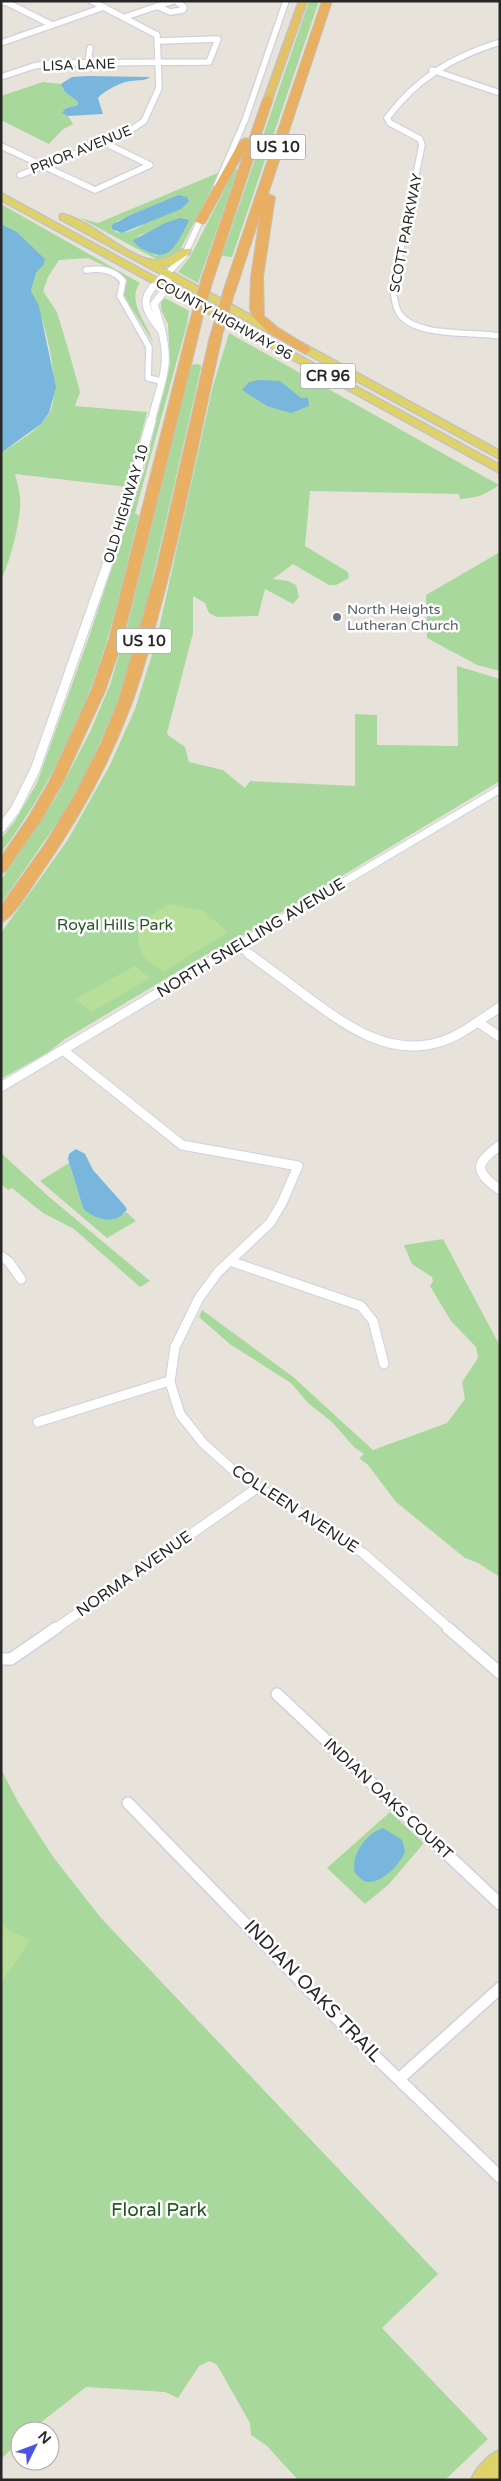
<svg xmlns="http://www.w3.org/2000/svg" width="501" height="2481" font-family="'Varela Round',sans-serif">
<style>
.green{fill:#a9d89c;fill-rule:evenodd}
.pitch{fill:#b8df99}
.water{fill:#78b6de}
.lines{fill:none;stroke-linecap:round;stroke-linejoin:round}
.minor-far3-casing{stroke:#cfd0de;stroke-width:8}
.minor-far2-casing{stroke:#cfd0de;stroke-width:9}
.minor-far1-casing{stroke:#cfd0de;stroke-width:11}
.minor-casing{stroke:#cfd0de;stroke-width:14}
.tertiary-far1-casing{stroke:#cfd0de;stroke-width:9}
.tertiary-casing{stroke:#cfd0de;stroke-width:11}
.primary-casing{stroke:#c3c3c3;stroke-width:3}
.trunk-casing{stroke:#c3c3c3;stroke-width:3}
.motorway-casing{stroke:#c3c3c3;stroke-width:2}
.minor-far3{stroke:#fff;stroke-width:5.5}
.minor-far2{stroke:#fff;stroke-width:7}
.minor-far1{stroke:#fff;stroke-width:9}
.minor{stroke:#fff;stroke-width:11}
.tertiary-far1{stroke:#fff;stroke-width:7}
.tertiary{stroke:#fff;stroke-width:9}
.primary{fill:#ded268;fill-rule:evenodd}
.trunk{fill:#e4c066;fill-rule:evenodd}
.motorway{fill:#e9af63;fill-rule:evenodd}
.motorway-bridge-casing{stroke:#c3c3c3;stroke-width:13;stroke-linecap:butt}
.motorway-bridge{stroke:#e9af63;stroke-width:11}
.worship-dot{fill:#6b7280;stroke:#fff;stroke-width:2}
.labels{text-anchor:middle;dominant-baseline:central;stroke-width:5;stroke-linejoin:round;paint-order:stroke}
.far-street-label{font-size:14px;fill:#272727;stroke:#fff}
.far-worship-label{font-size:14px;fill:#5b616d;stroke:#fff;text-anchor:start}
.shield{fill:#fff;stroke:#686868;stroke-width:1}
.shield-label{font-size:15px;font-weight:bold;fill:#272727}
.park-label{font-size:16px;fill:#255921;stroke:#fff}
.street-label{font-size:16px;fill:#272727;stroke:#fff}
.near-street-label{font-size:19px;fill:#272727;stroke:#fff}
.near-park-label{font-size:19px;fill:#255921;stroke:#fff}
</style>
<rect width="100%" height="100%" fill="#e8e3da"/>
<g class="green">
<polygon points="309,1 319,1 232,257 222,256"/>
<polygon points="43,82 61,84 65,92 78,102 78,105 66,108 63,113 68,116 73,124 62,130 49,144 1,120 1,96"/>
<polygon points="235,169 238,169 198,283 178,272 190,257"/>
<path d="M220,172L179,252L164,260L156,259L80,218L98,223ZM178,195C161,209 139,237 115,232L117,221ZM180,218L157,256L136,244L138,236Z"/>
<path d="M1,204L140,283C126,301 148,324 153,342L124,296L123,289L127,281L123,275L88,258L59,260L48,277L43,291L57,312L71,359L80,392L75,406L147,412L127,487L15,474C17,481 19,489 20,497C22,516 10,563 1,580V453C17,442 38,431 49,414C63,390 44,314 31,291L36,273L45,259L17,232L1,224Z"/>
<path d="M165,298L189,311L187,324L135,513L139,516C127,562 117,611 102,656C79,726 45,794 1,853V839L15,821L37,783L89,637L144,471L170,365L168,324L161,310V301Z"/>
<path d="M229,333L499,485C485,495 477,498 460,499L459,494L310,491L305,546L348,572L349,578L336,585H329L293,564L273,579L288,581L296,585L299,597L293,604L265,589L258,616L217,617L209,613L205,603L193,596V633L167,733L169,736L185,747L189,762L223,770L245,788L250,781L355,786V714L377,715V745L458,746L457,666L500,679V781L222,948L214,950L65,1039L47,1053L1,1079V933L67,841L110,765L135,709L156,642L213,386Z"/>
<polygon points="195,364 201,365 201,368 142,625 120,697 88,769 63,814 1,904 1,880 55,799 90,732 110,685 128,624 190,366"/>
<polygon points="500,552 500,671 477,665 427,638 426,595"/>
<polygon points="1,1153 48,1196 150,1281 140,1287 74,1229 43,1213 12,1188 8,1190 1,1184"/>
<polygon points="69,1163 83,1208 123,1215 126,1212 136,1221 107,1238 40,1181"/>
<polygon points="443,1239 500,1346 500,1577 478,1563 465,1558 396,1502 368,1465 359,1458 364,1454 354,1447 332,1422 308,1403 291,1383 231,1345 199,1317 202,1310 292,1376 373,1450 447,1423 465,1399 462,1382 478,1358 476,1347 451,1321 430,1286 433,1281 432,1277 412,1264 404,1245"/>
<polygon points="1,1769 18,1802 51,1854 101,1918 438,2274 382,2328 488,2439 445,2480 298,2480 267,2446 251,2435 250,2423 217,2365 210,2361 199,2366 178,2398 165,2392 86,2387 30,2431 20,2431 20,2441 1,2459"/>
<polygon points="390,1812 424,1843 389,1884 365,1904 327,1868"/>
</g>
<g class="pitch">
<path d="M168,904L202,910L228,932L163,972C141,956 136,951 139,924Z"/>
<polygon points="135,966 150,978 92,1012 75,999"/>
<polygon points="1,1925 30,1941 1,1982"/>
</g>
<g class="water">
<path d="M88,76L150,77C145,81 138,80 131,81C121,82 104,91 98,98L103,114L68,116L62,113L66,108L78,105V102L65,92L61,84L72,77Z"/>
<polygon points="178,195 187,197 189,201 181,209 122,233 112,229 112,225 128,216"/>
<path d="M180,218L189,220L188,223C179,239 171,263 149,252C142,249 137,247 133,240L165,223Z"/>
<polygon points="1,224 17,232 45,259 44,264 36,273 31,291 39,306 56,387 49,413 41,424 1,453"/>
<polygon points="260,380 280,381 301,398 308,398 309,406 291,413 267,406 242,390 249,382"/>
<path d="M76,1149L85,1154L93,1170L125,1206L127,1209C118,1226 94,1220 83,1208L68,1159L69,1154Z"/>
<path d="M383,1828L402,1840L405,1851C401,1864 383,1882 369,1882C363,1882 359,1877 355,1873C350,1856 366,1833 383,1828Z"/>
</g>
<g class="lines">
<g class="minor-far3-casing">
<g id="minor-far3">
<polyline points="1,2 8,3 52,25"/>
<polyline points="157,6 170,12 183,10 184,7 176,1"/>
<polyline points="125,17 173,1"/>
<path d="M500,42C452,57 417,78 387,118L390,123L420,139L422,145L393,286C394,295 394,305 399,313C415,338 473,331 500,336"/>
<polyline points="1,43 104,7"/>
<polyline points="88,62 90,48"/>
<polyline points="432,70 500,93"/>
<polyline points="1,77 34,66 53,63 209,62 218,39 158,41"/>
<polyline points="1,146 95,190 150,165 103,142"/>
<polyline points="20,175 125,134 144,121 159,88 157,35 92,1"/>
<polyline points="217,185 245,120 286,1"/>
<path d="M86,270C100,268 113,269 123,281L120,296L149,347L148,378L161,381"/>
<polyline points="166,275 184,256 204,212"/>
</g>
</g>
<g class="minor-far2-casing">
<g id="minor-far2">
<polyline points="238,946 251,955"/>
<polyline points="221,955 500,789"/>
</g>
</g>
<g class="minor-far1-casing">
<g id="minor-far1">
<path d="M249,954C270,969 291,985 311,1000C350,1028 390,1057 440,1042C462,1035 481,1019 500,1007"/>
<polyline points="478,1022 500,1037"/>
<polyline points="63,1050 182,1145 298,1166 282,1203 270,1223 218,1272 199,1298 175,1347 170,1382 180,1414 203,1443 233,1470 269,1494 363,1553 450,1629"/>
<polyline points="1,1087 223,954"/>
<path d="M500,1145C475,1164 473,1170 500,1190"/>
<polyline points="1,1256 9,1262 21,1279"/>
<polyline points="230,1261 361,1306 373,1321 384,1364"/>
<polyline points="38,1422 169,1381"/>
<polyline points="55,1629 257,1488"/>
</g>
</g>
<g class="minor-casing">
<g id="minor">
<polyline points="448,1628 500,1673"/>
<polyline points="1,1659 11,1659 56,1628"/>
<polyline points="277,1694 500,1904"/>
<polyline points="128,1803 356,2038 500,2177"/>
<polyline points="399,2079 500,1988"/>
</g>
</g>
<g class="tertiary-far1-casing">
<path id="tertiary-far1" d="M151,422C155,404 163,384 165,365C167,345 160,323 154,304L169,285L166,275C141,295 140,304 160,329"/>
</g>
<g class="tertiary-casing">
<polyline id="tertiary" points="1,828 15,810 35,770 125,514 151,421"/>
</g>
<g class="primary-casing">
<g id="primary">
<polygon points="1,193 500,465 500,473 1,200"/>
<path d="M63,214C92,222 118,250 147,259C169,266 178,246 190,249V253L172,265H159L500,451V459L60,219V215Z"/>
<path d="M500,2450V2477L497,2480H471C476,2468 488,2455 500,2450Z"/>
</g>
</g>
<g class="trunk-casing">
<polygon id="trunk" points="299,1 307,1 272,99 265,101 264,99"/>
</g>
<g class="motorway-casing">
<g id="motorway">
<polygon points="322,1 332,1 268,194 275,197 263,277 264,316 277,327 309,347 311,350 305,354 268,332 252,316 250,308 251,277 260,216 235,292 229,295 223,292"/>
<polygon points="268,96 273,99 213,280 211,282 203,282 201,280 245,150 205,223 201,224 195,221 240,141 245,138 249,139 263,99"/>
<polygon points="195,320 201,324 123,639 105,691 63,782 42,819 6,871 1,873 1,857 28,818 49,782 91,691 109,639 189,324"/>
<path d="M216,332L222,336C200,433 182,531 155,627C147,655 140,683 129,710C107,769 75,825 39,876C31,887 13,919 1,922V906L45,844L74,796L101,743L119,699L156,571L210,336Z"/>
</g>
</g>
<use href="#minor-far3" class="minor-far3"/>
<use href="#minor-far2" class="minor-far2"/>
<use href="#minor-far1" class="minor-far1"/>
<use href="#minor" class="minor"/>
<use href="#tertiary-far1" class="tertiary-far1"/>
<use href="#tertiary" class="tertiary"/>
<use href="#primary" class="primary"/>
<use href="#trunk" class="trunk"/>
<use href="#motorway" class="motorway"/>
<g class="motorway-bridge-casing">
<g id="motorway-bridge">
<polyline points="195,324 207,280"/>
<polyline points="216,336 229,292"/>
</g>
</g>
<use href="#motorway-bridge" class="motorway-bridge"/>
</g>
<circle class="worship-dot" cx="337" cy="617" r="5"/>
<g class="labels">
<g class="far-street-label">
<text transform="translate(79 65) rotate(-2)">LISA LANE</text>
<text transform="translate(81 150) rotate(-22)">PRIOR AVENUE</text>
<text transform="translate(406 233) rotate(-79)">SCOTT PARKWAY</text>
<text transform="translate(224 319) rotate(29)">COUNTY HIGHWAY 96</text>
<text transform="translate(126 504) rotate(-73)">OLD HIGHWAY 10</text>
</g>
<g class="far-worship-label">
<text x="347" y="609">North Heights<tspan x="347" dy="16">Lutheran Church</tspan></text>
</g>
<g class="shield">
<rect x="250.5" y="134.5" width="55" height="25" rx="4"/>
<rect x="300.5" y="363.5" width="55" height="25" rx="4"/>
<rect x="116.5" y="628.5" width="55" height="25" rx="4"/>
</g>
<g class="shield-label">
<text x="278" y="147">US 10</text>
<text x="328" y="376">CR 96</text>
<text x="144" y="641">US 10</text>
</g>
<g class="park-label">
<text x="115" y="925">Royal Hills Park</text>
</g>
<g class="street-label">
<text transform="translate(251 938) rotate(-31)">NORTH SNELLING AVENUE</text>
<text transform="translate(295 1509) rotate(33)">COLLEEN AVENUE</text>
<text transform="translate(134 1574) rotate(-35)">NORMA AVENUE</text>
<text transform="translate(388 1799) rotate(43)">INDIAN OAKS COURT</text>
</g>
<g class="near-street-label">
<text transform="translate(313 1991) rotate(46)">INDIAN OAKS TRAIL</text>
</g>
<g class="near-park-label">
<text x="159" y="2210">Floral Park</text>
</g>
</g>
<rect width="501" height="2481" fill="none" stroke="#272727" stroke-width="5"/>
<g transform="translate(35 2446) rotate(48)"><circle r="24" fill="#ffffff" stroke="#a9a9a9"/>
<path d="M0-4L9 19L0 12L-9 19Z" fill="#4c54e3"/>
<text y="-8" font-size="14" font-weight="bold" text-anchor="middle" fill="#272727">N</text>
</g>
</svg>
